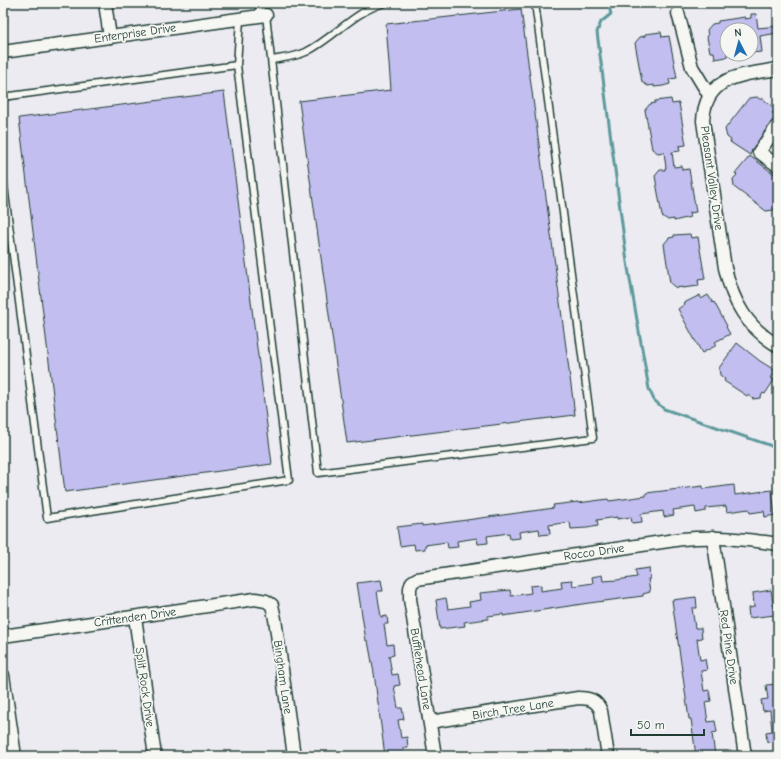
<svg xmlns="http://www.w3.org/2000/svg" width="781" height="759" font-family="'Comic Neue',sans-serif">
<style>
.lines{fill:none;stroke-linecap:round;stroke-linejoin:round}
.stream{stroke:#5d999b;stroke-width:3}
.building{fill:#c3bef0;stroke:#1f3d34}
.service-casing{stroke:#1f3d34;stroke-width:9}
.minor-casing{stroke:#1f3d34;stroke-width:15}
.service{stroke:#f6f6f2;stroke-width:6}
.minor{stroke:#f6f6f2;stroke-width:12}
.labels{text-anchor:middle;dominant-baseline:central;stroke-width:3.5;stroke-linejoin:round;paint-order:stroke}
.street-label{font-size:12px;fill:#1f3d34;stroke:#f6f6f2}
</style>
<rect width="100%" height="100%" fill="#ecebf2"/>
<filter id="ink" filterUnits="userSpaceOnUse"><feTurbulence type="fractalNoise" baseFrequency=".025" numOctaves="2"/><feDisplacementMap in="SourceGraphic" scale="8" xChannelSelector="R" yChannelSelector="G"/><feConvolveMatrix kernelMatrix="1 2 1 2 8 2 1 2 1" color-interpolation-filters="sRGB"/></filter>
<g filter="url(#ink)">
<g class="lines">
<polyline class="stream" points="608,3 611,14 601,22 597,32 627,262 649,389 654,400 664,409 769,445 778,450"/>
</g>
<g class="building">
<polygon points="521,9 575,415 347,443 299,101 391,90 386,24"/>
<polygon points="751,14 756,14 758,28 778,26 778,33 760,36 762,52 751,53 751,30 727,30 727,57 715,59 714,52 710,52 707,37 708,36 707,30 712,24 718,23 718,21 745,17 745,19 751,18"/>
<polygon points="661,32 662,37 669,36 677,78 669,79 670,84 663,86 654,87 654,85 648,86 642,82 635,43 640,37 645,36 645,34"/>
<polygon points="224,92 272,464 65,492 19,118"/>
<polygon points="757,97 761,100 762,98 775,109 772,113 778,117 772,121 753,148 750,155 730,142 731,140 727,137 725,129 749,98"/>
<polygon points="671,99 672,104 679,103 686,145 679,146 680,151 672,152 674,167 682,166 682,170 689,169 696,212 689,213 690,217 674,221 674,219 668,220 662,216 655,176 660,170 665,170 665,168 666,168 664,152 658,153 652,149 645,110 650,104 655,103 655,101"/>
<polygon points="750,156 774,174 775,173 778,173 778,204 773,210 766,211 734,187 733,179 737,175 735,174"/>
<polygon points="690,234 691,238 698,237 705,279 698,280 699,286 682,288 682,287 676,288 670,283 664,244 669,238 674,237 674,235"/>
<polygon points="700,295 701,299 708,295 713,303 714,302 727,326 726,327 730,334 715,342 717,345 702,353 678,309 685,304 684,303"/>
<polygon points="737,343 760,361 776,371 771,378 774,380 765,394 763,393 760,398 753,399 748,395 747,396 724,381 725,379 720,375 719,368"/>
<polygon points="734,485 735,495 772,490 775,515 765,517 764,511 750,513 749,509 727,512 726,506 706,508 706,511 696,513 695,507 673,510 674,515 664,517 663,511 641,514 642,522 632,523 631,517 617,519 617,517 597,520 598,526 587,528 571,529 570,522 549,525 550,534 540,535 539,529 519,532 520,538 510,539 509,533 487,536 488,543 478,544 477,538 457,541 458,547 448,548 447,542 425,545 425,549 415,550 414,544 400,546 397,527 422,524 422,526 452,522 554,508 553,505 578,502 578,503 608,499 609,501 646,496 646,493 671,490 703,486 703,489"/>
<polygon points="649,568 650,579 648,579 650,592 643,594 643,596 589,603 503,616 503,614 488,616 488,619 464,622 465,626 440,629 436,600 446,598 448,609 470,606 469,602 481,600 480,593 510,590 511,596 531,593 530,586 541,585 541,591 562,588 561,581 572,580 573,586 593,583 592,577 602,575 603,581 617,580 637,577 635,570"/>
<polygon points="381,580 383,591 377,591 381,617 387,616 388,624 384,624 387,645 393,644 394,655 389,656 392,675 398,674 400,685 394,686 398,708 402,708 404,719 398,720 401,738 407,737 408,748 403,748 404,756 385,756 374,673 368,641 366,641 357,583"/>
<polygon points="771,590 775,615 749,618 748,608 754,607 753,593"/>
<polygon points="696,597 697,608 692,608 695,628 701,628 702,638 697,639 700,660 705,659 707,670 701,671 704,691 709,690 711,701 705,702 708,722 715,721 717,732 712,733 715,756 696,756 691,719 689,719 672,600"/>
<polygon points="778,684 778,741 767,742 766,732 772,731 770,710 763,711 761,700 768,699 766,685"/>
</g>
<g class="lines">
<g class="service-casing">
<g id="service">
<polyline points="266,15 318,473 593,438 535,3"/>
<polyline points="255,16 264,3"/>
<path d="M272,60C283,58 295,57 306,52C334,38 354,11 385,3"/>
<polyline points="3,97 237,65"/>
<polyline points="3,178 47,518 289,480 237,65 240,19"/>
</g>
</g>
<g class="minor-casing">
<g id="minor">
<polyline points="105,3 110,37"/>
<polyline points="678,13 692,67 709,95"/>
<polyline points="3,52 266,15"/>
<path d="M778,69C743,75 705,75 703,121L725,268C733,303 747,327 778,346"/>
<polyline points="778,125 759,152 778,166"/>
<polyline points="713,537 745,756"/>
<polyline points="135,617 155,756"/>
<polyline points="3,636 255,599 266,601 272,605 275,619 294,756"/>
<polyline points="3,675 15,756"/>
<path d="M430,722L578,698C589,698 597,700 601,711L608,756"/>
<path d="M435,756L410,599V588L412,582L417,579L682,539C716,536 744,539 778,544"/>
</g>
</g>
<use href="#service" class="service"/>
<use href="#minor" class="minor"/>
</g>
</g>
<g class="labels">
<g class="street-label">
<text transform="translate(135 33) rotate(-8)">Enterprise Drive</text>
<text transform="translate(712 178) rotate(82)">Pleasant Valley Drive</text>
<text transform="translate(594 552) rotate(-8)">Rocco Drive</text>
<text transform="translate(135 617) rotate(-8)">Crittenden Drive</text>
<text transform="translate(729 647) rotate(82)">Red Pine Drive</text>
<text transform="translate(421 669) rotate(81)">Bufflehead Lane</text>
<text transform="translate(283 677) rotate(82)">Bingham Lane</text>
<text transform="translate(145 687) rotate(82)">Split Rock Drive</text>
<text transform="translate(513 709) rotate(-9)">Birch Tree Lane</text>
</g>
</g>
<rect width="781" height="759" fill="none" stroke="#f6f6f2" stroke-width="16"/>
<rect x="8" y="8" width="765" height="743" fill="none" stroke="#1f3d34" stroke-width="1.5" filter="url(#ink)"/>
<g transform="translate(739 42) rotate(354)"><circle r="19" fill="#f6f6f2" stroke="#a0aca6"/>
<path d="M0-3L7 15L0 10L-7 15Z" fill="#1f6fb2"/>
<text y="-6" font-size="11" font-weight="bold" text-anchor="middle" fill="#1f3d34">N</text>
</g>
<path d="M631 729v6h73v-6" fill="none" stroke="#1f3d34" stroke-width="2"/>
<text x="637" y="729" font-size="12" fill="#1f3d34" stroke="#f6f6f2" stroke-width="3" paint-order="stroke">50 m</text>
</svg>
